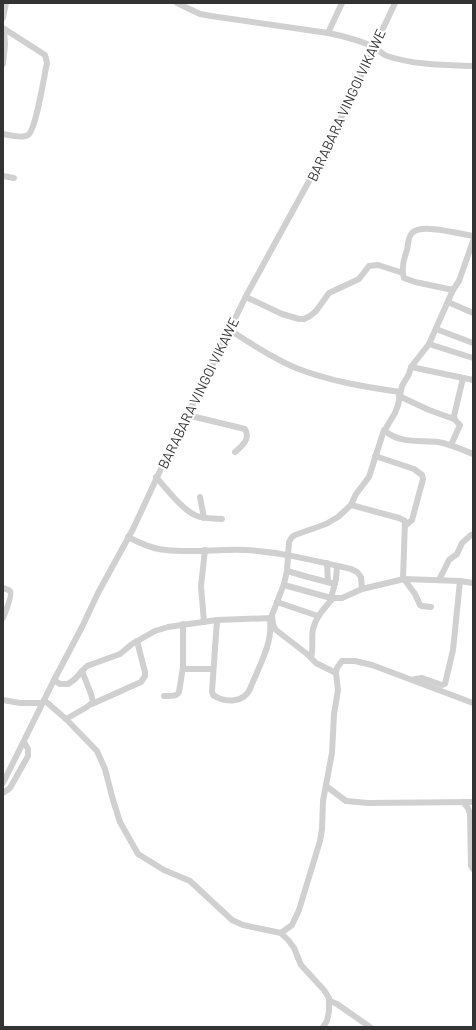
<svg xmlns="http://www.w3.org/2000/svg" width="476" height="1030" font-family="Barlow,sans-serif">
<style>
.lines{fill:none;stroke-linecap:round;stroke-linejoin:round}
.minor{stroke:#d0d0d0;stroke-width:6}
.labels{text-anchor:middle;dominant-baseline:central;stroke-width:4;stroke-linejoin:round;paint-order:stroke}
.street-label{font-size:14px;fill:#333;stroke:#fff}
</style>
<rect width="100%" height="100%" fill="#fff"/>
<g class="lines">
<g class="minor">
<path d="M177,3L200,14L211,16L328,33C343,36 358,40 372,46C378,48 381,54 387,56C414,65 445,65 473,66"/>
<polyline points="3,18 6,3"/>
<path d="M3,28L45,55L47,63C44,76 36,130 28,135C22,139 9,135 3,134"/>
<polyline points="328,33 342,3"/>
<polyline points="3,64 5,45 4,29"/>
<polyline points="3,176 14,178"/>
<path d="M453,290L415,282L404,278C401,269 404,258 407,250C408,245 408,237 412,233C421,223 460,234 473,236"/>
<polyline points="246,297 282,314 299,319 304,319 310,316 316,311 329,293 359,279 369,266 378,265 403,273"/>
<polyline points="448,302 473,313"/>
<polyline points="436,329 473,343"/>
<path d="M230,330C251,344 273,358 296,368C329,381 365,387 400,392"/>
<polyline points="429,344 473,358"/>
<polyline points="411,367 473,380"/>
<polyline points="399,396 429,410 454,419"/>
<path d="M187,415L245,429C251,439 242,446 235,452"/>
<path d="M384,430C399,444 419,440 438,442C450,444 461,449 473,454"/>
<polyline points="451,445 460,425 455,420 454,416 463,378"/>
<polyline points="375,456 414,469 422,475 423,479 412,520 405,526"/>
<path d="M156,477C166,488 183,511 197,516C204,519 214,518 222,519"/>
<polyline points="200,497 204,518"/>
<polyline points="351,505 399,518 405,521 403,579"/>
<path d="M128,537C140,543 152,549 166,550C192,553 219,549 245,550C282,552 316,561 351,569L357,572L361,577L362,589"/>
<polyline points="327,563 328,582"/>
<polyline points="287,571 308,577 335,584"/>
<polyline points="404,579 415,594 420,605 422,606 431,607"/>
<polyline points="439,580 449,560 457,554 462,543 471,535"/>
<polyline points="284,585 331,598 342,598 362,589 404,579 460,581 473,583"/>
<path d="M3,588C5,589 8,589 10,591C13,594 5,613 3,618"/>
<polyline points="331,598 336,579 337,566"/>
<polyline points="277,602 318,616"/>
<path d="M217,620L212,691L213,695C225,703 244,703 250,689C258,668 273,644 270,620"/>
<polyline points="204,622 201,586 205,550"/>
<path d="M311,657C314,648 311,639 313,629C316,616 325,608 333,598"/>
<polyline points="183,669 213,669"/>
<polyline points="336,673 337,668 342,661 355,661 372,665 473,703"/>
<polyline points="415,679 422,678 442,685 445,684 453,650 460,581"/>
<polyline points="54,680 60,684 68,684 75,679 82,671 87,666 120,654 132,644 155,631 168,627 217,620 272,618"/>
<path d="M164,696C169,696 177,697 179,692L183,667V624"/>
<polyline points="3,700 20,703 43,703"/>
<polyline points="44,700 66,719 97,751 105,769 113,800 120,822 138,854 164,870 190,881 232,920 243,925 281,933 289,941 294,948 301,965 324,990 329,998 329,1011 327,1021 323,1027"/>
<polyline points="92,704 141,682 145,676 145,672 137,641"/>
<polyline points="66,719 87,707 93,702 91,694 82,671"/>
<polyline points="3,783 54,680 82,627 98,593 133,529 173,443 210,370 246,296 325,152 395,3"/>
<polyline points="326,786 346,801 368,803 473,802"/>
<polyline points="3,793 10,788 28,756 28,749 24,742"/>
<polyline points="463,802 468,808 470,814 471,866 473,869"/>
<polyline points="281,933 292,925 299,910 320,841 322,829 323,801 332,753 334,714 338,690 336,673 316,663 307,654 276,630 273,625 272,615 284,584 287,571 289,542 292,537 295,535 326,524 338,517 351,505 356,494 369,477 383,433 395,413 398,405 402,386 409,374 411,367 429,344 453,290 459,281 473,241"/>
<polyline points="330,1001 337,1004 370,1027"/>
</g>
</g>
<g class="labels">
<g class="street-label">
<text transform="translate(346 105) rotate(-65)">BARABARA VINGOI VIKAWE</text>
<text transform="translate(198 393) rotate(-64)">BARABARA VINGOI VIKAWE</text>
</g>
</g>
<rect width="476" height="1030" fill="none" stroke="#333333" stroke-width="8"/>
</svg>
